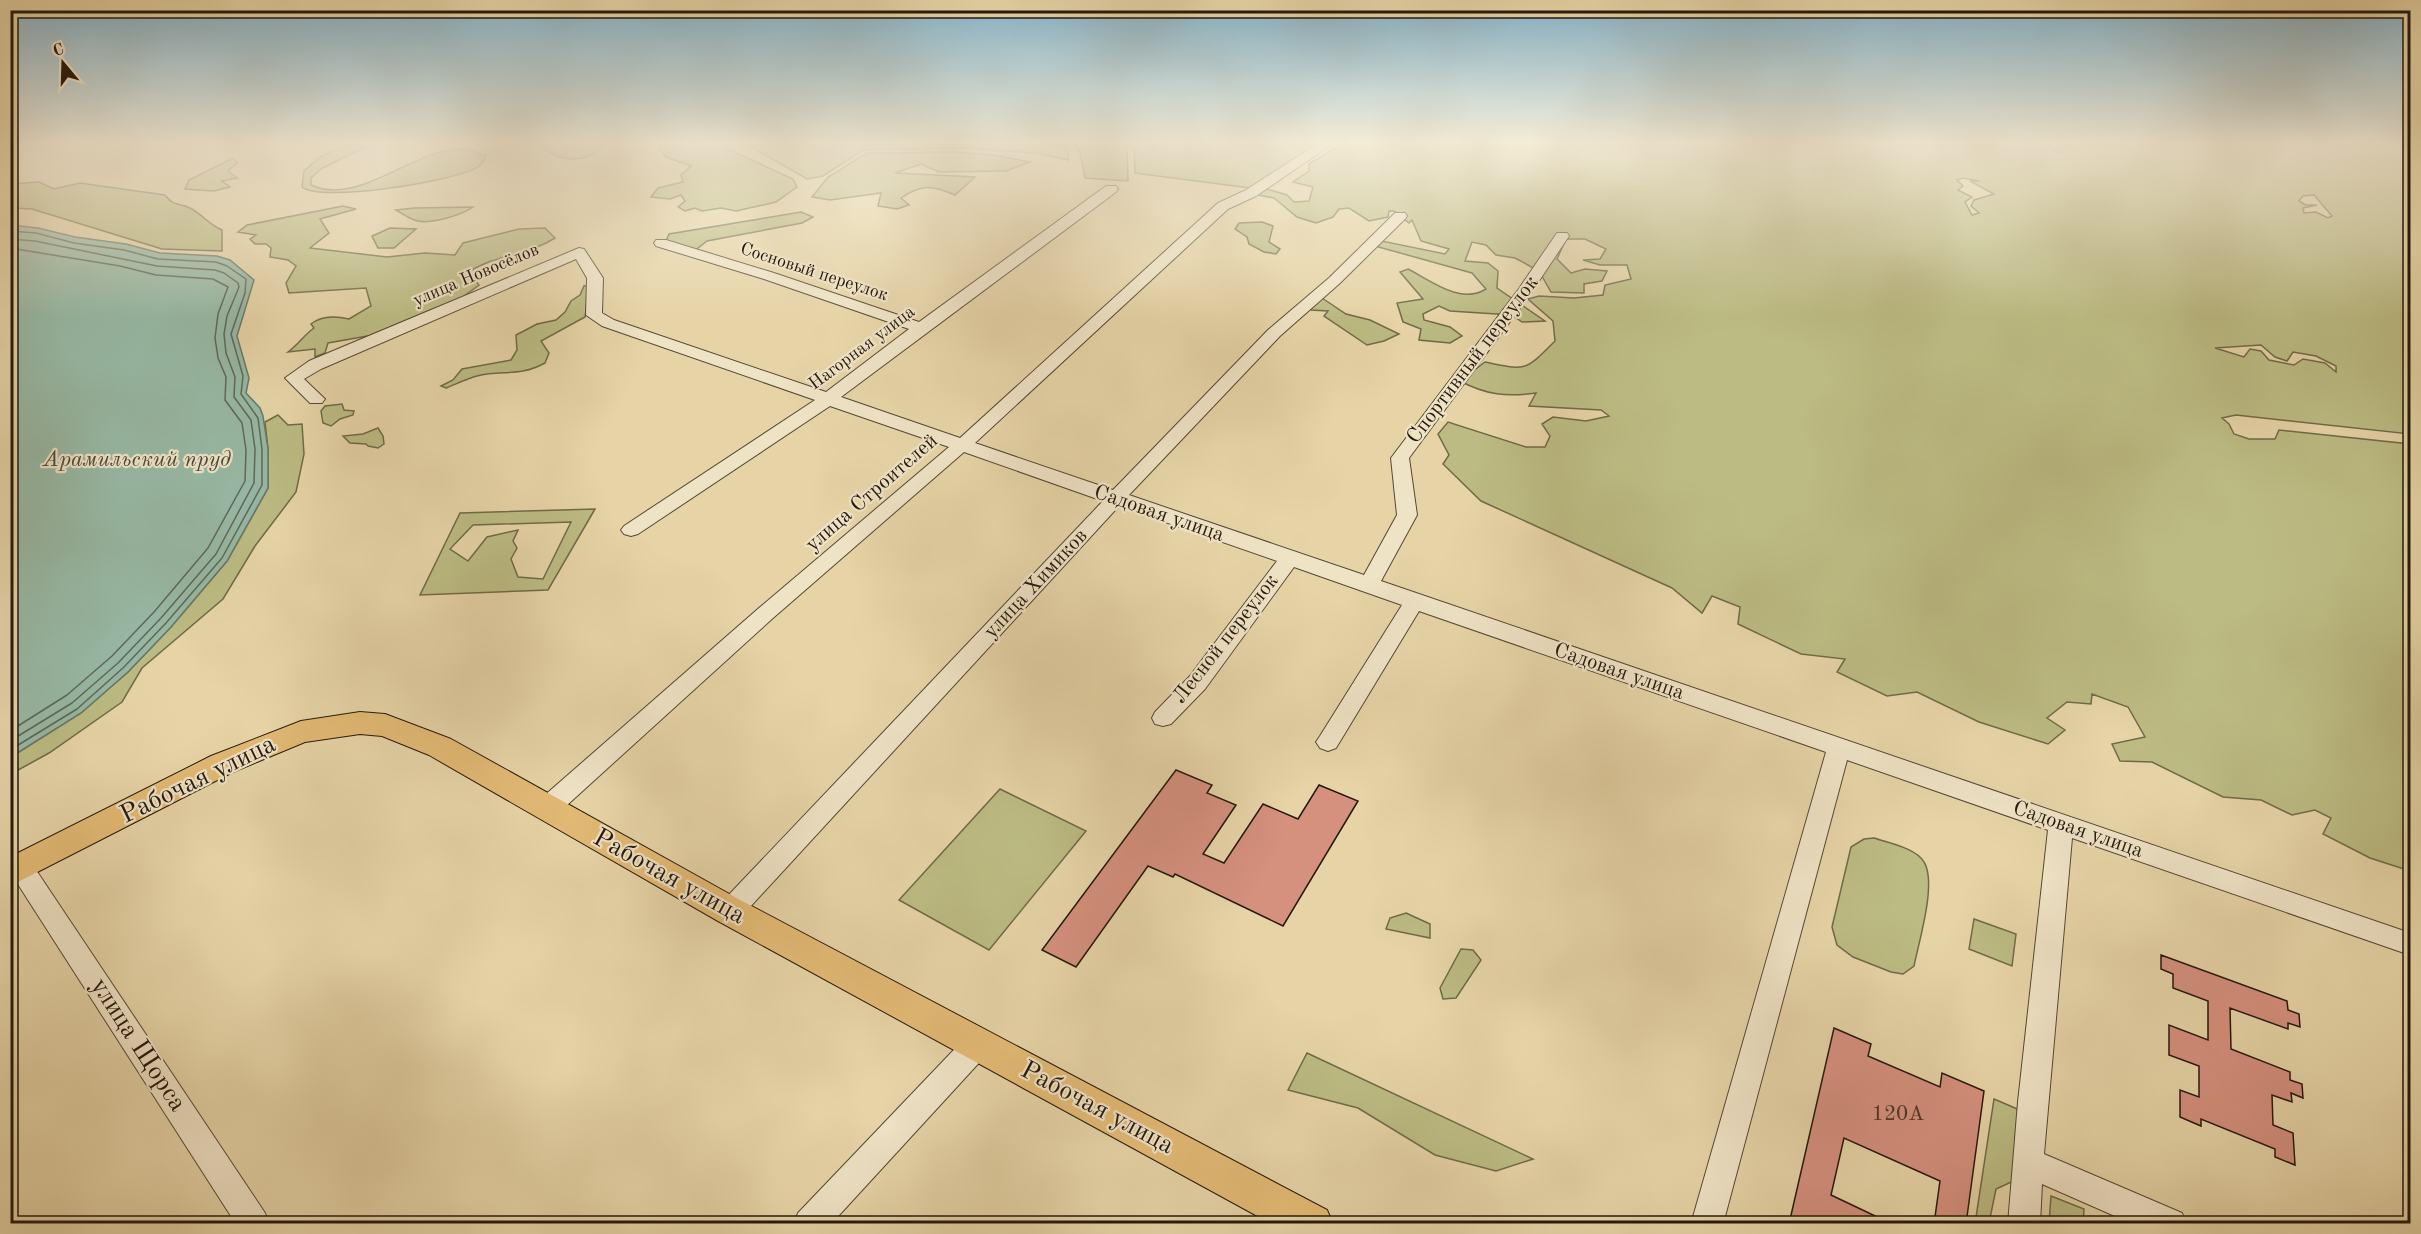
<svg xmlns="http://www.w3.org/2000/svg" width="2421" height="1234" font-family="'Old Standard TT',serif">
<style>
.green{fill:#bcbb83;stroke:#706a48;stroke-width:1.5;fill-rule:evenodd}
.water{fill:#97b8a4;stroke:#697868;stroke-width:1.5}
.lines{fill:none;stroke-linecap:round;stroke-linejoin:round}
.shore{stroke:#5e6858;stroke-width:1.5}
.building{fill:#d5907e;stroke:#25190d;stroke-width:1.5}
.minor-casing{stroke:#554834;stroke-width:2}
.major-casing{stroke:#25190d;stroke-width:2}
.minor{fill:#efe3c6;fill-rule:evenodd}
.major{fill:#e3ba74;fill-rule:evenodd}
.labels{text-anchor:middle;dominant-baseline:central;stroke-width:4.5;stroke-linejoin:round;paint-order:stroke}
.far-street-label{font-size:18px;fill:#25190d;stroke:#efe3c6}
.street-label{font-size:21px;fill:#25190d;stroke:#efe3c6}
.near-number-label{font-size:21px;fill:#513729}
.water-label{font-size:22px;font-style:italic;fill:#47493a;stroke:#efe3c6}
.near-street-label{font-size:26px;fill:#25190d;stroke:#efe3c6}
</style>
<rect width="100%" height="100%" fill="#e6d4a7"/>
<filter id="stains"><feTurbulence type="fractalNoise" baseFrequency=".00333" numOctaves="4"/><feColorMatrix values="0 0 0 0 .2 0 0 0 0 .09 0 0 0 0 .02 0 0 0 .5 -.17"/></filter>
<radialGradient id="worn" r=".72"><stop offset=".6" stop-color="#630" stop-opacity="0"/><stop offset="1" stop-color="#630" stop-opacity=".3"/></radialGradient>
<g class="green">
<path d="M348,144H371L321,169L311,178V185C367,211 433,125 486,156C484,161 482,164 478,167C457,181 320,203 302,187L304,171L320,157Z"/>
<path d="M539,144H604C587,166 557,162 539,144Z"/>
<polygon points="667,144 717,144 793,179 797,187 776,202 736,211 721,208 702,211 695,208 685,211 678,207 685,201 681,195 670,199 651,197 658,188 683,182 681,175 691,166 666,157 659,148"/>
<polygon points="746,144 1066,144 1069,160 1036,153 963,148 863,150 823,176 807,179"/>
<polygon points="1076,144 1127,144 1128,181 1085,178 1080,153"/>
<polygon points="1134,144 1321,144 1250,188 1135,173"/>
<path d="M1342,144H2047L2051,145L2058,153L2062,152L2056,144H2410V434L2236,415L2222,418L2229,424L2234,434L2249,439H2275L2279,430L2410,444V871L2370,858L2323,834L2331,818L2315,810L2292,815L2261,800L2223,797L2152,762L2120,761L2112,744L2145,737L2128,707L2092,694L2091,704L2067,702L2047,718L2065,730L2048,744L1979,722L1917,692L1887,696L1837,672L1845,659L1801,654L1738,624L1740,607L1712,596L1702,613L1672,588L1481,501L1443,464L1449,455L1438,434L1448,422L1526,447H1545L1550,436L1542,424L1553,417L1586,421L1609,416L1601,410L1529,406L1536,393C1507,397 1486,395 1460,381L1485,362C1527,371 1525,371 1555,341L1553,321L1528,299L1539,296L1574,298L1603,295L1605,285L1631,279L1627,265H1600L1583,260L1600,259L1606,249L1585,239H1566L1557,259L1571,273L1585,269L1607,271L1602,281L1584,284V293L1551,292L1539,271L1515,258L1496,255L1486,245L1472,242L1465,261L1488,263L1498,271L1497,288L1545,321L1522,322L1512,315L1450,311L1439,306L1423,314L1424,320L1450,327L1462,336L1450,343L1419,340L1421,329L1403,322L1397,303L1423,299L1400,272L1408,269C1431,281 1461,305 1486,289L1472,273L1375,246L1377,240L1445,254L1449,249L1421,241L1412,220L1409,223L1394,211H1389L1388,217L1369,221L1349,208L1339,209L1333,217L1316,223L1297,217L1274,198L1258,195L1267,189L1287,195L1294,202L1309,201L1313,187L1293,182L1309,171V164ZM1963,178L1980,181H1970L1994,194L1974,200L1971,206L1979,213L1972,215L1965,202L1972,197L1958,190L1963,186L1957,180ZM2314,195L2332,216L2328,218L2316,212L2304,213L2303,208L2317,205H2306L2299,201L2303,196ZM2261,345L2275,357L2287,361L2293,352L2316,356L2336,366V372L2325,363L2303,359L2294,365L2269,360L2261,351L2250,349L2244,357L2215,348Z"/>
<path d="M953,152L994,155L1030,162L1006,171L939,172L921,164L895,173L975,177L955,195C932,185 922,184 901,198L909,205L897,209L878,206L881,193L830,200L812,197L828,177L867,153Z"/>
<polygon points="233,158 237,163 228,171 237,178 222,181 230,187 214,191 185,189 189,180"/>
<path d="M39,182L54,189L80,183L165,195C174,207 178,202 190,208C202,214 208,224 222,230V251L162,249L32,209L11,208V184Z"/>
<path d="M343,206L356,209L320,219L329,233L310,248L387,257L425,253L455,255L463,243L519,229L545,228L555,238C527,256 496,254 469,272L479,285L461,298L379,334L328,343L325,353L315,357V349L288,352C299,344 304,335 314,328L311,324C322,315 336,316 349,319L371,306L366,288L289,293L286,283L296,266L288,260L270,257L271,248L266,244H255L250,239L256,235L238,232L247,225Z"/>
<path d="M473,207C462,215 432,224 418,221C411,220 403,214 396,210L414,208Z"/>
<polygon points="801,212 813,217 802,223 707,241 693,252 665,243 669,234"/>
<polygon points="1262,222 1273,226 1269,242 1280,249 1276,254 1264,252 1249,244 1247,237 1235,229 1239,223"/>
<polygon points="390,228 416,229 394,248 378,248 372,236"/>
<path d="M590,285L585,317L541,341L549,353L545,363C517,378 502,369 477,376C466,379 456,384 446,388L441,386L453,380L462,369L511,360L517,350L516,335L537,324L556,320L565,312L571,301L580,295L584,286Z"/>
<polygon points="1322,298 1346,314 1370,320 1399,334 1384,341 1367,345 1324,316 1328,311 1311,310 1307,301"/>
<polygon points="342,404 344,410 354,411 353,415 340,419 331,426 323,423 321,411 325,406"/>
<polygon points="278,415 288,425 302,424 304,454 296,492 255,546 223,599 142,668 122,702 49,753 11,774 11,757 81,713 128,672 171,627 227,561 268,488 268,449 265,422"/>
<polygon points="378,428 383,436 384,444 378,448 368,446 366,444 350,443 343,436 363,434"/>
<path d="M595,509L548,590L420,595L460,513ZM571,522L543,579L518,577L511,559L517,548L513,541L518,530L487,537L468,561L450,549L473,525Z"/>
<polygon points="1000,789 1086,831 989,950 899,900"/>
<path d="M1874,838C1888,843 1916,848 1924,862C1937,883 1919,941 1914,966L1903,974L1891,972L1853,957L1837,945L1832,927L1851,847L1864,839Z"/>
<polygon points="1406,913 1430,924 1430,938 1386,929 1390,918"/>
<polygon points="1974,919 2016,934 2012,966 1969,949"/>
<polygon points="1461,949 1473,950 1481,960 1456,998 1443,999 1440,988"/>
<polygon points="1307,1053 1533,1159 1496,1171 1435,1155 1358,1108 1288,1090"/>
<polygon points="1994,1099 2029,1114 2020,1178 1996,1189 1989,1223 1975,1224"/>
<polygon points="2051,1196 2084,1209 2083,1223 2049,1223"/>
</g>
<polygon class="water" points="11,225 38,228 75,237 126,244 160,253 217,256 230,260 254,280 237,336 249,378 246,393 260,408 263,416 268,449 268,488 227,561 171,627 128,672 81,713 11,757"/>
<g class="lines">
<g class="shore">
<polyline points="10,231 36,233 74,243 124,250 158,259 216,262 227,266 246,279 245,293 231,334 243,376 241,394 258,418 262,449 262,485 222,558 166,623 123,668 77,709 10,750"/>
<polyline points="10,239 35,241 157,266 215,270 224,273 238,283 239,287 227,316 224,334 226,353 235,377 234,397 251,420 255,449 254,483 216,554 161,618 118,663 72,703 10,741"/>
<polyline points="10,248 120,266 156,275 213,279 228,287 218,314 215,338 218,358 226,377 225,400 242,423 246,450 245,481 208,548 154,612 112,656 67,695 10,731"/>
</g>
</g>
<g class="building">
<polygon points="1176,770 1212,785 1207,793 1236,805 1203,854 1224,863 1263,804 1298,819 1319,785 1358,801 1283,926 1175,874 1173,877 1148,866 1076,967 1042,950"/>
<polygon points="2161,955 2287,1001 2288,1010 2299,1014 2300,1027 2288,1023 2288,1029 2230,1008 2231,1049 2290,1072 2290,1080 2302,1084 2303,1098 2291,1093 2292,1102 2272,1095 2273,1125 2293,1133 2295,1165 2275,1157 2275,1149 2201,1119 2201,1126 2180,1117 2180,1090 2199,1097 2199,1066 2169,1055 2169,1025 2208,1040 2208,1001 2173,988 2173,974 2161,969"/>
<polygon points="1834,1028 1871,1044 1868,1056 1940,1087 1942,1073 1984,1091 1966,1224 1934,1224 1940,1181 1844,1138 1831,1195 1892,1224 1789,1224"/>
</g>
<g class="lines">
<g class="minor-casing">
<g id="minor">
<polygon points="1317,144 1332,144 1256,196 1228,209 975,443 1113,490 1268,330 1329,278 1395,213 1405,213 1407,216 1405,219 1339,284 1280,336 1129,495 1364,575 1397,515 1391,458 1518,290 1557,233 1567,233 1569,236 1529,296 1409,458 1417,515 1381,581 2410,933 2410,955 2072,838 2044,1154 2182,1213 2186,1224 2133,1224 2042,1184 2040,1224 2008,1224 2018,1102 2048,830 1847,760 1723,1224 1691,1224 1826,752 1419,611 1336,748 1328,751 1320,748 1316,742 1320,736 1402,605 1294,567 1205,689 1171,724 1163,726 1155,724 1152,718 1155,712 1189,677 1277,561 1119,506 739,919 730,922 721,919 717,911 721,903 1103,501 964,452 773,618 555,816 546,819 537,816 534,809 537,802 759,608 949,447 830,406 638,534 631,536 624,534 621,530 624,526 815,400 602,326 586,315 587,278 576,259 321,369 304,379 325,399 322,403 310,403 285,378 309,361 579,248 584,249 603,278 602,313 614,320 826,392 909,329 764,279 656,246 654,243 656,240 666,240 774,273 919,322 1106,186 1116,186 1118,189 1116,192 841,397 960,438 1218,203 1246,190"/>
<polygon points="21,858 30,861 265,1213 269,1224 236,1224 12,875 12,861"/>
<polygon points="978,1031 988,1035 992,1044 988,1053 831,1224 794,1224 798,1213 968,1035"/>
</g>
</g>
<g class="major-casing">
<polygon id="major" points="360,712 385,714 451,739 742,901 1327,1210 1333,1224 1272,1224 718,921 429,755 382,736 360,734 305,742 233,772 10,886 10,857 211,756 301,721"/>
</g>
<use href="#minor" class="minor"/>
<use href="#major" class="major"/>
</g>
<linearGradient id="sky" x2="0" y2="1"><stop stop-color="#87b6cd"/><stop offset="0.45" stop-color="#f4ecd7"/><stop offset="1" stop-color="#f4ecd7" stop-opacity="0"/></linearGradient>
<rect width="2421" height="317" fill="url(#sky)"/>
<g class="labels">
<g class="far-street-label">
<text transform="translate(814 272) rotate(18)">Сосновый переулок</text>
<text transform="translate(476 275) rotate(-23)">улица Новосёлов</text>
<text transform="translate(862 348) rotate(-37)">Нагорная улица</text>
</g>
<g class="street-label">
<text transform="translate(1473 360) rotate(-53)">Спортивный переулок</text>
<text transform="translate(872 493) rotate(-41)">улица Строителей</text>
<text transform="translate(1159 514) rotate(19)">Садовая улица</text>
<text transform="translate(1036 584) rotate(-47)">улица Химиков</text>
<text transform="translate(1226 639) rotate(-52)">Лесной переулок</text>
<text transform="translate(1619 672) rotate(19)">Садовая улица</text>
<text transform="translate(2078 830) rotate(19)">Садовая улица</text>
</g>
<g class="near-number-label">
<text x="1898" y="1114">120А</text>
</g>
<g class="water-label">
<text x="137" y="460">Арамильский пруд</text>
</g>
<g class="near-street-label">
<text transform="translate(198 780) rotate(-26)">Рабочая улица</text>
<text transform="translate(669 877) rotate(29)">Рабочая улица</text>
<text transform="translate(138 1045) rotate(57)">улица Щорса</text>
<text transform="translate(1097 1108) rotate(28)">Рабочая улица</text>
</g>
</g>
<rect width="2421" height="1234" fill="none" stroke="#e6d4a7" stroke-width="36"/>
<rect x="12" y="12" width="2397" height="1210" fill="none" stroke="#25190d" stroke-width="3"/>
<rect x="18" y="18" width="2385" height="1198" fill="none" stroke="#25190d" stroke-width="1.5"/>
<g transform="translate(63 63) rotate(341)" stroke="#efe3c6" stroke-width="4.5" paint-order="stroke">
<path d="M0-4.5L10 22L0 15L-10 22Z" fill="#25190d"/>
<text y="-9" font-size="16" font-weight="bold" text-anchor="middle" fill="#25190d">С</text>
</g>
<rect width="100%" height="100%" filter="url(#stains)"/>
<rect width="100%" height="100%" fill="url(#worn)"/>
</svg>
